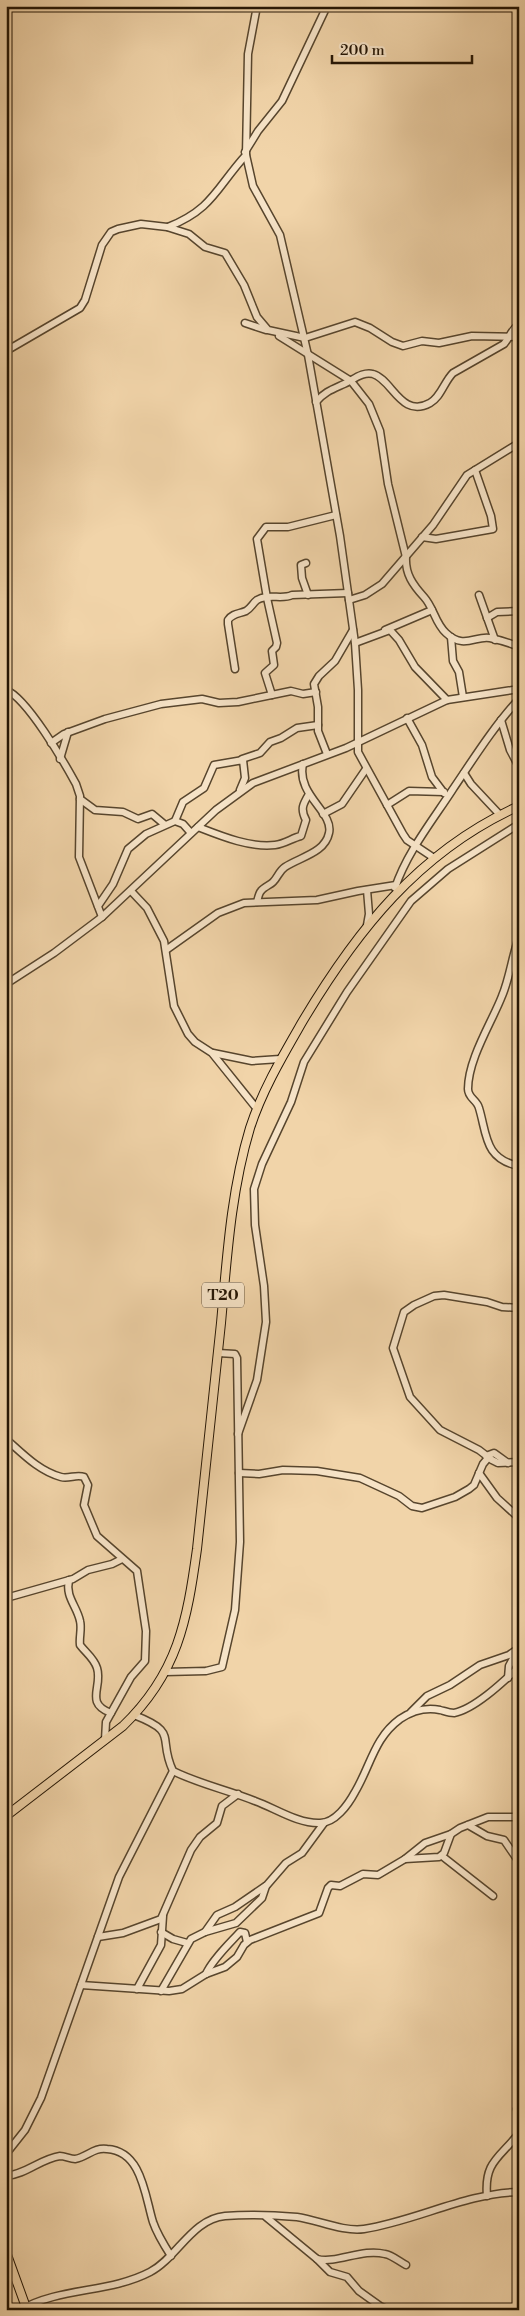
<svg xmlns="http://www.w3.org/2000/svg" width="525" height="2316" font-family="'Libre Bodoni',serif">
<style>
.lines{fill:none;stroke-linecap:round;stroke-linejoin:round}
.minor-casing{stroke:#57452d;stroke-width:9}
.major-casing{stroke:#241504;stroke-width:10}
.minor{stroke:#f6e3c7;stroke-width:6}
.major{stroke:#f1d4a9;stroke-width:8}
.labels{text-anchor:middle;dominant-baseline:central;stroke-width:4.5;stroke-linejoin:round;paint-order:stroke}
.shield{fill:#f6e3c7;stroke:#63533e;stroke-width:1}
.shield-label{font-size:15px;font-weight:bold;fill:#241504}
</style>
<rect width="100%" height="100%" fill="#f1d4a9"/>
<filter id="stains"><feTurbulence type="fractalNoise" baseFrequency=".004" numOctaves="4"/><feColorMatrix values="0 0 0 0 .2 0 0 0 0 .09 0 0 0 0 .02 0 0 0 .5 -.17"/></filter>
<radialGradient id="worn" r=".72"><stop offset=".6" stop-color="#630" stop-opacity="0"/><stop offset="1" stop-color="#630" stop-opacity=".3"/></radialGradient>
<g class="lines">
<g class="minor-casing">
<g id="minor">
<polyline points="257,6 248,54 246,155 253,186 280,235 308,355 340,536 355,643 358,690 358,752 403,834 407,840 434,858"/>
<polyline points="245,152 258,131 282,101 327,6"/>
<path d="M168,227C213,209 216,188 246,155"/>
<polyline points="245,323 266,330"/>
<path d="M279,336L351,381L369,404L380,431L388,484L406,557C405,574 413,585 424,597C434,608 435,623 446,633C464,650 476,635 490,638C500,640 510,643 519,647"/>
<polyline points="6,351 80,308 85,300 102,245 111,232 118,229 141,224 167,227 189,234 205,247 225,253 244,285 257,317 268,330 305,338 355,322 370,328 392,342 403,346 422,341 439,343 472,336 519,337"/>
<path d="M316,402C324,392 333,389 344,384C353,380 363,371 373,374C392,379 401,419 430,403C441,397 444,382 453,373L504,344C510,337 511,330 519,324"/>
<polyline points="422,537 436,539 493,529 491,516 475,470"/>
<polyline points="306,563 301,565 302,578 308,595"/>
<polyline points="479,595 495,640"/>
<polyline points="349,600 365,595 382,584 433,525 467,475 519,443"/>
<polyline points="487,618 497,612 519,611"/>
<polyline points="385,630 432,610"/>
<polyline points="451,637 453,661 459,672 463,697"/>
<polyline points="355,643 390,630 399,640 415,667 447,700"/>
<path d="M235,669L228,624V620C233,613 239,614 246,611C251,608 253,603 257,600C268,593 282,600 292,595L348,593"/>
<path d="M6,690C27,698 64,762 76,784L80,796L79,857L102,917"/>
<polyline points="272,695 265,673 274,665 272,651 276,647 277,643 267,598 257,539 266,527 288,527 336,515"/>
<polyline points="407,718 422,745 432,777 444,793"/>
<polyline points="501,720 510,750 519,767"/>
<polyline points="51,743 64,734 105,719 161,704 202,699 219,703 238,702 291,691 303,694 316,692"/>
<polyline points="327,754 318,731 318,707 314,684 319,676 335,661 353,630"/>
<polyline points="60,759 68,732"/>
<polyline points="242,759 260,753 270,742 281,738 297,728 318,725"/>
<polyline points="464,773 471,784 500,815"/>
<polyline points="80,799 95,810 123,812 138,819 152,814 164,824"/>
<polyline points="387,805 409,791 444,792"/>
<polyline points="323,814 342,804 366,769"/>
<polyline points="175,821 183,802 204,788 214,765 243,760 245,778 240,790"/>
<path d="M198,827C221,836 250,848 275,845C285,844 292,838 301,836L306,820C300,809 303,804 309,794"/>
<path d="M395,888C407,852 433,820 453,789C474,758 494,726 519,699"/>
<polyline points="131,891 147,908 164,941 174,1006 188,1034 195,1042 212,1053 257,1109"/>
<path d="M257,902C258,898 259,893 261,891C264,887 270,885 273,882C278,877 279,871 285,867C300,857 325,853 329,833C334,812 296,795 303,764"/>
<polyline points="98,906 113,884 128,849 146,834 175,821 183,824 191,833"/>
<polyline points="367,925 369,914 367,890"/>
<path d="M519,937C512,956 510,977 502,996C492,1022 468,1059 468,1089C468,1098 477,1100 479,1108C487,1134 484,1159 519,1166"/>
<polyline points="166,950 218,913 244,903 317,900 358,891 396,885"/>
<polyline points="6,984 54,953 102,917 216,810 253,783 346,748 447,700 519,689"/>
<polyline points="213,1053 252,1061 280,1059"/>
<polyline points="519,1308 502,1307 487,1302 444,1295 434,1296 414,1305 404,1312 393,1348 410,1397 440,1430 479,1450 492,1460 498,1463 519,1462"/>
<polyline points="238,1434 257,1380 266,1322 264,1286 255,1225 254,1189 262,1164 291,1102 304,1062 347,992 411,901 448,869 519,824"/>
<path d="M6,1439C23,1454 39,1471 61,1477C69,1479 77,1474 84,1477L88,1485L84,1505L97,1536L137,1571L146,1631L145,1661L131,1677L106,1722L105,1740"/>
<polyline points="486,1456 494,1453 508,1463"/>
<polyline points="239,1473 259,1474 283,1470 317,1471 360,1478 399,1496 412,1506 422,1508 455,1497 469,1489 474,1485 483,1464 488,1458"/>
<polyline points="479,1473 497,1498 519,1518"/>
<path d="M69,1580C65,1597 77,1606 80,1621C82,1629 79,1637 80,1645C86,1653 94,1658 97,1668C103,1687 84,1703 111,1713"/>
<polyline points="6,1598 73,1579 88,1570 112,1564 122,1559"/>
<polyline points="165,1672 206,1671 222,1667 235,1610 240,1542 237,1358 235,1354 218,1353"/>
<polyline points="508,1678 509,1666 517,1651"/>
<polyline points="411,1712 427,1696 450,1685 480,1665 509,1655 519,1648"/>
<path d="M134,1715C180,1733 157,1737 173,1771C199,1784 228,1790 255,1801C275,1808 298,1824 320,1823C335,1823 348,1805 355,1792C371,1765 374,1738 400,1719C412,1711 425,1707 440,1710C444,1711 449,1713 454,1713C475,1709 504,1681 519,1667"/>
<polyline points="468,1825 487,1836 504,1840 519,1862"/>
<polyline points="442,1856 493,1896"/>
<polyline points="405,1859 425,1843 451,1834"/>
<polyline points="161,1932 173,1939 187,1943"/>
<polyline points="205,1932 236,1923 262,1898 266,1886"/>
<polyline points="98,1937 123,1933 161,1919 191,1850 200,1837 217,1823 222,1806 238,1794"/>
<path d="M206,1974C212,1960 229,1944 240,1932L245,1933L247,1942"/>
<polyline points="81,1985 169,1991 182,1989 206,1974 225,1967 237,1957 244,1945 250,1940 319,1913 328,1888 331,1885 340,1886 363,1874 378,1875 405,1859 439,1857 444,1853 451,1834 460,1828 488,1817 519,1817"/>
<polyline points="137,1989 161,1945 163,1916"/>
<polyline points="161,1991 191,1939 205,1932 217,1915 235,1907 267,1885 286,1863 302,1853 324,1823"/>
<polyline points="519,2104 517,2109 519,2117"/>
<polyline points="6,2154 25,2130 41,2098 119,1877 173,1771"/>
<path d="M6,2176C27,2174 40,2159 60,2156C65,2156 70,2159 75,2159C87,2157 94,2147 107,2149C142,2151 145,2196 153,2222C157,2234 164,2245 171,2256"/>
<path d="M487,2196C484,2161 500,2158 519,2133"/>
<path d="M266,2217L317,2259C337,2264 362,2248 385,2254C392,2255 400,2262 406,2265"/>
<polyline points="317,2259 330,2272 347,2277 359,2291 380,2306 389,2310"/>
<path d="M20,2310C60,2287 110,2293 150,2272C177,2258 192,2219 225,2216C248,2214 274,2215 297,2217C318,2220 343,2232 364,2229C416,2221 466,2193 519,2192"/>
</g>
</g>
<g class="major-casing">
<g id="major">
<path d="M6,1816L123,1726C178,1673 187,1621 197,1549C205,1474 213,1398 221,1323C227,1257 231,1191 250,1128C262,1091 282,1057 301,1024C356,931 419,851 519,806"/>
<polyline points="6,2252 27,2310"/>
</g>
</g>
<use href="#minor" class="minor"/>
<use href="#major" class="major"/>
</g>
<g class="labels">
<rect class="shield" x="202" y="1282.5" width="42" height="25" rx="4"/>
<g class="shield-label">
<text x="223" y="1295">T20</text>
</g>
</g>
<rect width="525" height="2316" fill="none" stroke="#f1d4a9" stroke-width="25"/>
<rect x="8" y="8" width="510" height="2301" fill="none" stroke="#241504" stroke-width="2.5"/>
<rect x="12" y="12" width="500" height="2291" fill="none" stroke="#241504"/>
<path d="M332 55v8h140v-8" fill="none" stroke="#241504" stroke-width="2.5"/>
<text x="340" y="55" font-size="15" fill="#241504" stroke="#f6e3c7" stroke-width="4" paint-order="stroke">200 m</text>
<rect width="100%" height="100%" filter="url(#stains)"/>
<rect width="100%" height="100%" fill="url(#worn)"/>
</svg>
